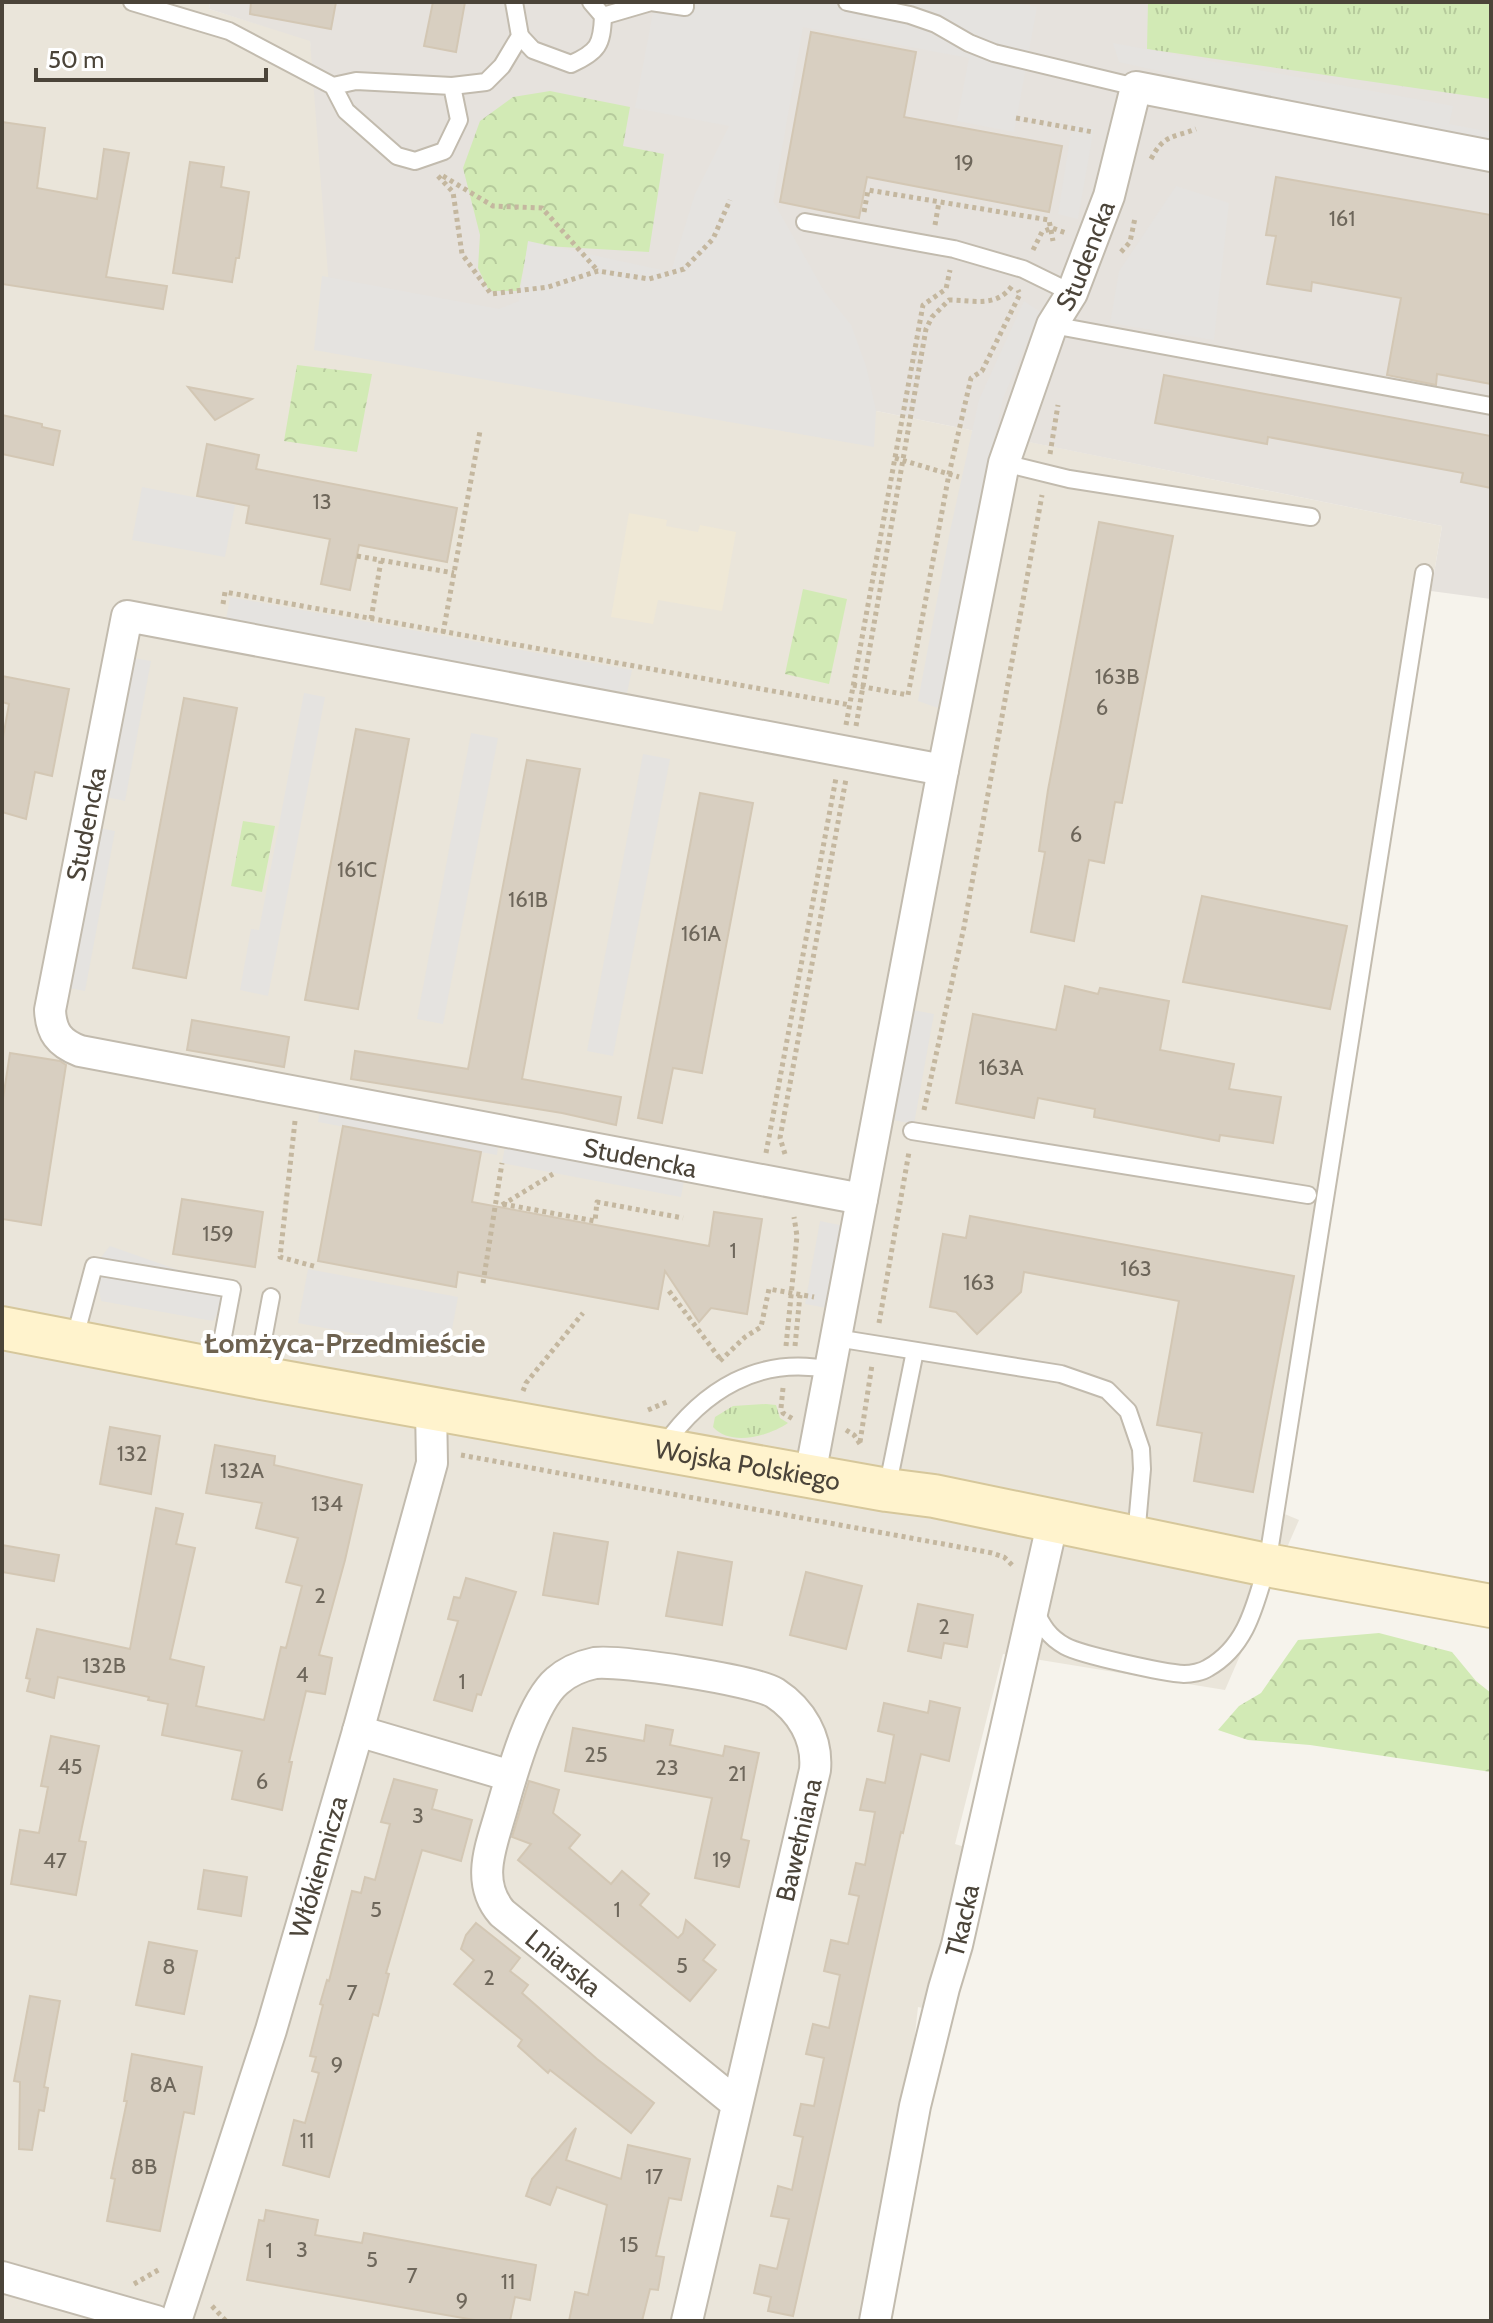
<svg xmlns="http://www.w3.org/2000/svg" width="1493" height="2323" font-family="Cabin,sans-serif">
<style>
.residential{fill:#eae5da}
.industrial{fill:#e6e2dd}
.education{fill:#efe8d6}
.grass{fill:url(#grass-tufts)}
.forest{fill:url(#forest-crowns)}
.parking{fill:#e5e3e0}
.building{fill:#d8cfc1;stroke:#d3c7b4;stroke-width:2}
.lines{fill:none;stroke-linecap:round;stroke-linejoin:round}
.lane-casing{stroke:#c2bbae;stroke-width:20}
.street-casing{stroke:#c2bbae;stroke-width:34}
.secondary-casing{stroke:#d6c79b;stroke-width:46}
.path{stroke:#c4b79f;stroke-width:5;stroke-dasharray:4 4;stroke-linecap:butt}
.lane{stroke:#fff;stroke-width:16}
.street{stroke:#fff;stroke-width:30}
.secondary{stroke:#fff3cd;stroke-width:42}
.labels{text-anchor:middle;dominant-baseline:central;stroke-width:8;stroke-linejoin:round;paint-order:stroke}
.number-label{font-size:22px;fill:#6e675b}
.street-label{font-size:26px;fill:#4b4439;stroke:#fff}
.neighbourhood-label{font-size:28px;font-weight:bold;fill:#6e6250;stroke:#fff}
</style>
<defs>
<pattern id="grass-tufts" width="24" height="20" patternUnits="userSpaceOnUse" patternTransform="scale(2)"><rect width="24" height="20" fill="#d2eab5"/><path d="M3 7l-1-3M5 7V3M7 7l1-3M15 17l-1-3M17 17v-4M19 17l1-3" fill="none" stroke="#b6ca9c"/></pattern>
<pattern id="forest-crowns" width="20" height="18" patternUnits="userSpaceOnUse" patternTransform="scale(2)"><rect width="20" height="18" fill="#d2eab5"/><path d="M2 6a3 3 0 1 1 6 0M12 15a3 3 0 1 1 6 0" fill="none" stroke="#b6ca9c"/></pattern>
</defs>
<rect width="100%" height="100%" fill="#f6f3ec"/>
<polygon class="residential" points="2,2 210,2 209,9 310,40 324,151 331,300 1442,526 1275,1510 1299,1520 1225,1690 1003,1654 955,1844 991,1855 955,2015 918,2007 883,2321 2,2321"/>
<polygon class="industrial" points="210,2 1491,2 1491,599 1431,591 1442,526 330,300 310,41 209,9"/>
<polygon class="education" points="629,513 667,520 666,526 698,532 700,525 736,532 722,611 658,600 653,624 611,617"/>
<g class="grass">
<polygon points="1148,2 1491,2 1491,99 1147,49"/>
<path d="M766,1404L776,1405L780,1418L788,1423C769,1436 731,1447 713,1427L715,1417L733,1406Z"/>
</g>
<g class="forest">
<polygon points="550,91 630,107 623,146 664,154 649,252 528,245 519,291 489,291 478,268 480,235 463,168 480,121 513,97"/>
<polygon points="297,365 372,374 357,452 284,441"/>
<polygon points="803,589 847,599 829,684 785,674"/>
<polygon points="243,821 275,826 262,892 231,886"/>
<polygon points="1379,1633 1452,1652 1476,1681 1491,1693 1491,1772 1310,1745 1248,1740 1218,1730 1239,1706 1261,1693 1298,1640"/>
</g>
<g class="parking">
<polygon points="655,2 1010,2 1037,7 1014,132 957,121 969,58 803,27 773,201 824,291 851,325 866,366 876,411 874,447 314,350 322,276 499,309 519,301 528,241 671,272 695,194 729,126 635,108"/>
<polygon points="1113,43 1453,106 1449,124 1491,132 1491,145 1119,62"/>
<polygon points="1072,125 1094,128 1078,219 1058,214"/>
<polygon points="1176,186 1229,203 1214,340 1110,323 1119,271"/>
<polygon points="1024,301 1040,312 1003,398 938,708 918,701 950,531 979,400"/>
<polygon points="142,487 235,505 225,557 132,540"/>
<polygon points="230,597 632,670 627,693 226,620"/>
<polygon points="128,657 151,661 125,801 101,796"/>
<polygon points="304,693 325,697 268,996 240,990 251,929 259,930"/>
<polygon points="471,733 498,738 443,1024 417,1019"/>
<polygon points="643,754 670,759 613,1056 587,1051"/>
<polygon points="94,827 115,831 85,991 63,987"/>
<polygon points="913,1010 934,1014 914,1124 893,1120"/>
<polygon points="322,1100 500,1133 497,1155 318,1122"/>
<polygon points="506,1141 685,1175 681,1197 502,1163"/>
<polygon points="820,1221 849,1227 833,1309 805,1304"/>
<polygon points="110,1246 232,1289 213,1321 101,1301 94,1266"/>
<polygon points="308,1269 458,1297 448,1351 298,1323"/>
</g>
<g class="building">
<polygon points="251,2 336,2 331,29 250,14"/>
<polygon points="433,2 465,2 456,52 424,46"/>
<polygon points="811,32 916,52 904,117 1062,146 1049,212 867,177 859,218 780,202"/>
<polygon points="2,122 45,128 37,188 97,199 104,149 129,153 106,277 167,286 163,309 2,284"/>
<polygon points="190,162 224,167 221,187 249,192 239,258 236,258 232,282 173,273"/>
<polygon points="1276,177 1491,215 1491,384 1437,374 1436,385 1387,375 1401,298 1312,282 1311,291 1267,284 1276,236 1266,235"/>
<polygon points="1164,375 1491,436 1491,488 1461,482 1463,473 1268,437 1267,444 1155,423"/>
<polygon points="188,387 252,399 215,420"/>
<polygon points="2,415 42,424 42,427 60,431 53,465 2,454"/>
<polygon points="207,444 259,455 256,469 457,508 447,562 359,545 350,590 321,584 330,539 246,523 249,506 197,496"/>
<polygon points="1099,522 1173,536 1122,803 1115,802 1104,863 1089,860 1074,941 1031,932 1045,852 1039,851 1048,790"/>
<polygon points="2,676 69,689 52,776 35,772 26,819 2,812 2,743 9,704 2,702"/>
<polygon points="184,698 237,708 186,978 133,968"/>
<polygon points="356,729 409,739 358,1009 305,1000"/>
<polygon points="527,760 580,769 522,1079 621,1097 616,1125 562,1113 351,1079 355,1051 468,1069"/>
<polygon points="700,793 753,803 702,1073 673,1068 662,1123 638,1118"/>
<polygon points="1202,896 1347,926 1330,1009 1183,982"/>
<polygon points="1065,986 1098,994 1100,988 1169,1001 1160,1050 1234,1064 1229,1089 1281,1097 1273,1143 1220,1135 1219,1141 1094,1117 1095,1109 1038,1098 1034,1118 956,1103 973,1014 1056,1030"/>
<polygon points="192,1020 289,1037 284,1067 187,1050"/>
<polygon points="10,1053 60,1061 66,1065 41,1225 2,1219 2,1105"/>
<polygon points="343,1126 481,1152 472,1202 709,1246 714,1212 762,1219 747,1314 711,1308 699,1322 665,1271 658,1309 458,1272 456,1287 318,1261"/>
<polygon points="182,1199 263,1212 255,1267 173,1254"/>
<polygon points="970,1216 1294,1276 1253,1492 1194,1481 1202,1433 1157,1425 1179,1301 1024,1272 1021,1292 977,1334 956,1312 930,1307 943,1234 966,1238"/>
<polygon points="110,1427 160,1436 151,1494 100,1484"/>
<polygon points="215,1445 275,1456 274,1465 362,1485 345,1560 319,1655 332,1658 325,1694 306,1691 289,1762 292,1762 282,1810 232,1799 242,1751 162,1735 168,1704 148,1700 149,1697 58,1677 54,1698 27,1691 30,1679 26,1678 37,1629 130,1649 156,1508 183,1514 176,1544 195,1548 170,1659 204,1667 196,1706 264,1720 281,1647 286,1648 302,1586 286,1582 298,1538 256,1528 262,1503 206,1493"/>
<polygon points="554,1533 608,1542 598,1604 543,1595"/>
<polygon points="2,1545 59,1555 54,1581 2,1572"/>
<polygon points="678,1552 732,1562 722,1625 666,1616"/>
<polygon points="806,1572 862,1586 846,1649 790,1635"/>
<polygon points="466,1578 516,1592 481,1695 477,1694 472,1711 434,1700 458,1621 448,1619 454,1597 460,1598"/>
<polygon points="918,1604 973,1615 967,1647 944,1643 941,1658 908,1651"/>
<polygon points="930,1701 960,1708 949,1761 921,1754 903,1833 901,1832 793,2316 768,2311 771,2297 754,2293 760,2265 777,2269 789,2219 771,2216 774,2204 778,2186 792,2190 803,2137 794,2135 801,2104 814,2106 824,2058 806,2054 813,2024 829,2028 840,1975 824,1971 831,1940 848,1944 859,1896 849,1894 856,1863 865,1865 875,1812 860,1810 867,1779 885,1783 894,1735 878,1731 884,1703 928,1713"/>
<polygon points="646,1725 673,1730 670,1745 723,1756 725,1746 759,1753 741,1839 749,1841 739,1887 695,1878 712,1798 565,1771 573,1728 644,1741"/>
<polygon points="51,1736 99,1746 79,1841 86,1842 76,1895 11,1884 20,1830 39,1833 48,1787 41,1786"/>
<polygon points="394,1779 437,1790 432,1809 472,1820 461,1861 422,1850 386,1973 389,1974 378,2016 373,2014 329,2177 283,2165 294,2120 305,2123 319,2073 312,2071 316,2057 310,2056 323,2005 320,2004 327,1980 329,1981 352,1891 361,1893 365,1877 375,1880 390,1824 381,1822"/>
<polygon points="529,1781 559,1790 553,1813 580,1835 569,1848 611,1884 622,1871 649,1894 640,1905 678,1938 683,1933 686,1920 715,1945 703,1960 716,1970 690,2001 518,1860 531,1844 512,1837"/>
<polygon points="204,1870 247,1877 241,1916 198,1909"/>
<polygon points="476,1923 520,1958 510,1971 528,1985 522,1993 597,2059 654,2103 631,2133 550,2070 548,2073 518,2046 522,2040 454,1984 474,1960 461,1949 466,1935"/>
<polygon points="149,1942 197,1951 184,2014 136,2005"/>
<polygon points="30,1996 60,2001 44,2087 48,2088 44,2111 39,2110 32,2150 19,2149 20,2082 14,2081"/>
<polygon points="132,2054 202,2067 194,2114 184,2112 160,2231 107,2221 115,2179 111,2178 127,2101 124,2101"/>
<polygon points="576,2128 566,2160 621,2179 628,2145 690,2159 681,2200 669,2198 656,2256 664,2257 658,2290 650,2289 642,2321 569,2321 575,2292 588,2295 607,2205 557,2187 550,2205 526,2196 532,2179"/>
<polygon points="266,2210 318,2220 315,2235 362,2243 364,2233 536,2265 530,2300 515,2297 510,2321 480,2321 247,2280 259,2220 264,2221"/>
</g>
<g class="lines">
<g class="lane-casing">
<g id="lane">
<polyline points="132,2 229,31 333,86 346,111 397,156 415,161 444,151 459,120 452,86 356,81 333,86"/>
<polyline points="847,2 910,15 936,24 969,43 994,53 1136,87"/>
<polyline points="603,16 651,2 685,7 685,2"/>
<path d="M520,36L533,50L571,64C598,52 602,45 603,16L591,2"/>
<polyline points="452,86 486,82 502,66 520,36 514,2"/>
<polyline points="805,222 954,249 1023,269 1072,293"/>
<polyline points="1052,325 1491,406"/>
<polyline points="1004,463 1069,479 1311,517"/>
<polyline points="912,1131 1308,1195"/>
<polyline points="836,1338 1061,1374 1107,1390 1128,1411 1141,1449 1142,1469 1136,1537"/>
<polyline points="74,1341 94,1266 232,1289 217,1368"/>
<polyline points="256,1377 271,1297"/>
<path d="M663,1447C703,1390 759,1355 831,1370"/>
<polyline points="887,1489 915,1351"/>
<path d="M1035,1610C1042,1626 1049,1637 1065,1646C1081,1655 1165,1673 1184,1674C1191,1674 1202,1672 1208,1668C1247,1646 1255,1605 1267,1565L1424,573"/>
</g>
</g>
<g class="street-casing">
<g id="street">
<path id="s1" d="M862,1199L80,1051C59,1043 51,1032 50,1010L127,616L943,770"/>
<path id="s2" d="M810,1475L943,770L1004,463L1052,325L1072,293L1109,196L1136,87L1491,156"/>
<polyline points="358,1731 511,1776"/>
<polyline points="2,2277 156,2321"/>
<path id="s3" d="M176,2321L271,2030L358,1731L432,1463L431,1408"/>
<path id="s4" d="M687,2321L815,1770C818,1738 801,1710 775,1693C754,1680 620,1660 595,1663C581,1666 567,1672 557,1681C530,1704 510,1781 500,1815C490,1849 476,1883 502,1913L737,2104"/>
<path id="s5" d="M875,2321L915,2106L944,1988L957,1945L1053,1520"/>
</g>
</g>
<g class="secondary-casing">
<g id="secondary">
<path id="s6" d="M2,1328L256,1377L887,1490L934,1496L1267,1565L1491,1606"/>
</g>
</g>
<g class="path">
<polyline points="1016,118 1093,132"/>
<path d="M1151,159C1164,134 1173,138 1196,129"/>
<polyline points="438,176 453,192 462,254 491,294 548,287 598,271 649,279 684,269 713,239 730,200"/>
<polyline points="443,176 493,206 542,208 598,271"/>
<polyline points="864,212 868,190 1049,220 1053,241"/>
<polyline points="935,225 939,202"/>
<polyline points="1033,250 1042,232 1052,228 1066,233"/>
<polyline points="1121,252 1130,242 1135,218"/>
<polyline points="1050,454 1058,405"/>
<polyline points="895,458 959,477"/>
<polyline points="357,556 454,573"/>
<polyline points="223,604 225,592 850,705"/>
<polyline points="371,619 381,561"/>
<polyline points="443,633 480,431"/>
<polyline points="853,685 908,695 949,474 971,378 982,371 1020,294 1018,290"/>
<polyline points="846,725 923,305 946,289 950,270"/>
<path d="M856,726L926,329L932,317L949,300C974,300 996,308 1012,286"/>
<polyline points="924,1110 964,927 1042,495"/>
<polyline points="295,1121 280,1257 317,1267"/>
<polyline points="766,1153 836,778"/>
<polyline points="785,1154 780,1138 846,779"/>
<polyline points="503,1204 595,1221 597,1202 683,1218"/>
<polyline points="502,1205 553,1174"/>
<polyline points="483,1283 502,1163"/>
<polyline points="669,1291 721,1360"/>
<polyline points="879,1323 909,1152"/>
<polyline points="786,1346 797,1236 794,1217"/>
<polyline points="795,1346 800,1295"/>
<polyline points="720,1361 745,1337 761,1327 769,1289 814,1297"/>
<polyline points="783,1388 781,1408 783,1413 793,1419"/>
<polyline points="523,1391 526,1383 583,1313"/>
<polyline points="648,1410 669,1401"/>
<polyline points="846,1430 854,1435 860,1444"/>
<polyline points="860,1442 872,1365"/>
<polyline points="461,1455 992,1553 1004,1557 1013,1566"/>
<polyline points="134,2284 160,2269"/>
<polyline points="212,2306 226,2321"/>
</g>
<use href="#lane" class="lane"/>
<use href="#street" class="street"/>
<use href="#secondary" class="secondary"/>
</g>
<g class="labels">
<g class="number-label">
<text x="964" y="162">19</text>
<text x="1342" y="218">161</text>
<text x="322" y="501">13</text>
<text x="1117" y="676">163B</text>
<text x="1102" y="707">6</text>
<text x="1076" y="834">6</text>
<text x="357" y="869">161C</text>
<text x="528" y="899">161B</text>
<text x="701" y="933">161A</text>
<text x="1001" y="1067">163A</text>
<text x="218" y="1233">159</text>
<text x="733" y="1250">1</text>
<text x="1136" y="1268">163</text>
<text x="979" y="1282">163</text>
<text x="132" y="1453">132</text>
<text x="242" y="1470">132A</text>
<text x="327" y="1503">134</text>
<text x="320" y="1595">2</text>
<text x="944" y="1626">2</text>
<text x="104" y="1665">132B</text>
<text x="302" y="1674">4</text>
<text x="462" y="1681">1</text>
<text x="596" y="1754">25</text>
<text x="70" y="1766">45</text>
<text x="667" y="1767">23</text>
<text x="737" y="1773">21</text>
<text x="262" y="1781">6</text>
<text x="418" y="1815">3</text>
<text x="722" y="1859">19</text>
<text x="55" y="1860">47</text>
<text x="376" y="1909">5</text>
<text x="617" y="1909">1</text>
<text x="682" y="1965">5</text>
<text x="169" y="1966">8</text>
<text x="489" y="1977">2</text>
<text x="352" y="1992">7</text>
<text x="337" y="2064">9</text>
<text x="163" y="2084">8A</text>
<text x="307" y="2140">11</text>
<text x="144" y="2166">8B</text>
<text x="654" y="2176">17</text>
<text x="629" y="2244">15</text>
<text x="302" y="2249">3</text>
<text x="269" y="2250">1</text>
<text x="372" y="2259">5</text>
<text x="412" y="2275">7</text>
<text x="508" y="2281">11</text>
<text x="462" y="2300">9</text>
</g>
<g class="street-label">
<text stroke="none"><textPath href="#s2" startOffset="1254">Studencka</textPath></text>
<text stroke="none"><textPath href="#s1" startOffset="1040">Studencka</textPath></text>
<text transform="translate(640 1158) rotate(11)">Studencka</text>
<text stroke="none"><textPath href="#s6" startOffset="758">Wojska Polskiego</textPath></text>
<text stroke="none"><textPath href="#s4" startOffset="494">Bawełniana</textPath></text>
<text stroke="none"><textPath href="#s3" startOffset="476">Włókiennicza</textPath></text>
<text stroke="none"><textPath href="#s5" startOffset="410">Tkacka</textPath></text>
<text stroke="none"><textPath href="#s4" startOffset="1212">Lniarska</textPath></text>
</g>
<g class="neighbourhood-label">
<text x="345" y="1343">Łomżyca-Przedmieście</text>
</g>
</g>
<rect width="1493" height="2323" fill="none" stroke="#4b4439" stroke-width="8"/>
<path d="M36 68v12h230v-12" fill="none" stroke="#4b4439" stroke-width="4"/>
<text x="48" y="68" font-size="24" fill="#4b4439" stroke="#ffffff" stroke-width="6" paint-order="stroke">50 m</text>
</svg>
